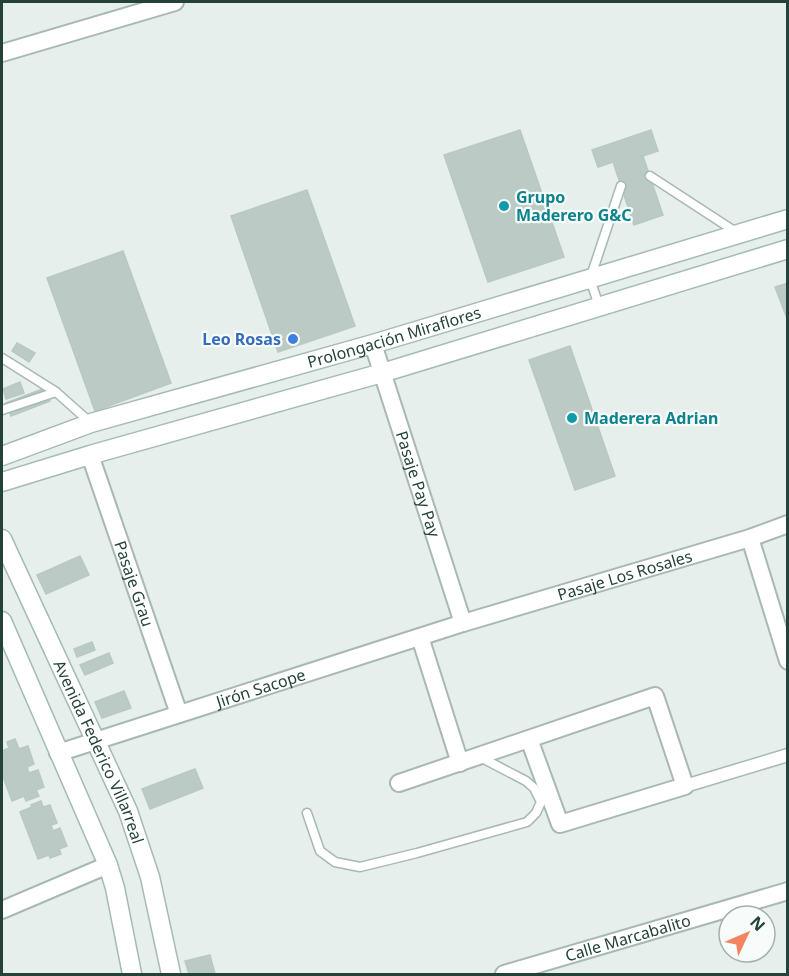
<svg xmlns="http://www.w3.org/2000/svg" width="789" height="976" font-family="'Noto Sans',sans-serif">
<style>
.building{fill:#bbcac4;stroke:#b8c9c2;stroke-width:1.5}
.lines{fill:none;stroke-linecap:round;stroke-linejoin:round}
.service-casing{stroke:#a8b8b2;stroke-width:11}
.pedestrian-casing{stroke:#a8b8b2;stroke-width:15}
.minor-casing{stroke:#a8b8b2;stroke-width:20}
.secondary-casing{stroke:#a4bbb3;stroke-width:21}
.service{stroke:#fff;stroke-width:8}
.pedestrian{stroke:#fff;stroke-width:12}
.minor{stroke:#fff;stroke-width:16}
.secondary{stroke:#fff;stroke-width:18}
.culture-dot{fill:#0f9aa8;stroke:#f7fbf9;stroke-width:2}
.shop-dot{fill:#3f7fe0;stroke:#f7fbf9;stroke-width:2}
.labels{text-anchor:middle;dominant-baseline:central;stroke-width:4.5;stroke-linejoin:round;paint-order:stroke}
.culture-label{font-size:16px;font-weight:bold;fill:#0d838f;stroke:#f7fbf9;text-anchor:start}
.street-label{font-size:16px;fill:#24423a;stroke:#f7fbf9}
.shop-label{font-size:16px;font-weight:bold;fill:#366cbe;stroke:#f7fbf9;text-anchor:end}
</style>
<rect width="100%" height="100%" fill="#e6efeb"/>
<g class="building">
<polygon points="520,130 564,257 488,282 444,155"/>
<polygon points="651,130 658,151 643,156 663,215 634,225 613,162 598,167 592,150"/>
<polygon points="307,190 355,326 278,352 231,216"/>
<polygon points="123,251 171,383 95,411 47,278"/>
<polygon points="788,283 788,321 775,287"/>
<polygon points="17,343 35,353 29,362 12,351"/>
<polygon points="570,346 615,476 575,490 529,360"/>
<polygon points="20,382 24,393 6,399 3,389"/>
<polygon points="45,388 50,401 11,416 6,403"/>
<polygon points="80,556 89,575 46,594 37,575"/>
<polygon points="92,642 95,650 77,657 74,649"/>
<polygon points="109,653 113,663 85,675 80,665"/>
<polygon points="124,691 131,708 102,718 95,702"/>
<polygon points="15,739 19,749 28,746 34,764 27,767 29,773 38,770 44,787 36,790 39,796 26,801 24,796 12,801 2,774 2,751 9,748 7,742"/>
<polygon points="195,769 203,788 150,809 142,789"/>
<polygon points="41,801 43,807 50,805 57,823 51,825 53,831 60,828 67,846 59,849 61,854 50,858 49,855 38,859 20,812 32,807 31,805"/>
<polygon points="210,955 215,974 189,974 185,961"/>
</g>
<g class="lines">
<g class="service-casing">
<g id="service">
<polyline points="650,176 736,232"/>
<polyline points="599,306 590,279 621,186"/>
<polyline points="2,358 56,392 91,423"/>
<polyline points="2,410 56,392"/>
<polyline points="307,813 320,851 335,862 360,867 417,853 527,822 536,813 541,802 534,788 526,781 480,757"/>
</g>
</g>
<g class="pedestrian-casing">
<polyline id="pedestrian" points="685,786 788,755"/>
</g>
<g class="minor-casing">
<g id="minor">
<polyline points="2,53 175,2"/>
<path id="s1" d="M373,344L463,623"/>
<path id="s2" d="M90,455L179,714"/>
<polyline points="750,538 788,661"/>
<polyline points="420,637 460,763"/>
<path id="s3" d="M58,753L463,623L750,538L788,524"/>
<polyline points="399,783 655,696 685,786 560,824 529,739"/>
<polyline points="2,910 108,865"/>
<path id="s4" d="M504,974L788,891"/>
</g>
</g>
<g class="secondary-casing">
<g id="secondary">
<path id="s5" d="M2,456L91,423L373,344L788,219"/>
<polyline points="2,482 90,455 382,373 788,249"/>
<path id="s6" d="M2,539L128,811L150,877L171,974"/>
<polyline points="2,621 108,865 115,888 132,974"/>
</g>
</g>
<use href="#service" class="service"/>
<use href="#pedestrian" class="pedestrian"/>
<use href="#minor" class="minor"/>
<use href="#secondary" class="secondary"/>
</g>
<g class="culture-dot">
<circle cx="504" cy="206" r="6"/>
<circle cx="572" cy="418" r="6"/>
</g>
<circle class="shop-dot" cx="293" cy="339" r="6"/>
<g class="labels">
<g class="culture-label">
<text x="516" y="197">Grupo<tspan x="516" dy="18">Maderero G&amp;C</tspan></text>
<text x="584" y="418">Maderera Adrian</text>
</g>
<g class="street-label">
<text stroke="none"><textPath href="#s5" startOffset="410">Prolongación Miraflores</textPath></text>
<text stroke="none"><textPath href="#s1" startOffset="147">Pasaje Pay Pay</textPath></text>
<text stroke="none"><textPath href="#s3" startOffset="594">Pasaje Los Rosales</textPath></text>
<text stroke="none"><textPath href="#s2" startOffset="136">Pasaje Grau</textPath></text>
<text stroke="none"><textPath href="#s3" startOffset="213">Jirón Sacope</textPath></text>
<text stroke="none"><textPath href="#s6" startOffset="234">Avenida Federico Villarreal</textPath></text>
<text stroke="none"><textPath href="#s4" startOffset="129">Calle Marcabalito</textPath></text>
</g>
<g class="shop-label">
<text x="281" y="339">Leo Rosas</text>
</g>
</g>
<rect width="789" height="976" fill="none" stroke="#24423a" stroke-width="6"/>
<g transform="translate(747 934) rotate(46)"><circle r="28" fill="#f7fbf9" stroke="#a3b1ad" stroke-width="1.5"/>
<path d="M0-4.5L10 22L0 15L-10 22Z" fill="#f4845f"/>
<text y="-9" font-size="16" font-weight="bold" text-anchor="middle" fill="#24423a">N</text>
</g>
</svg>
